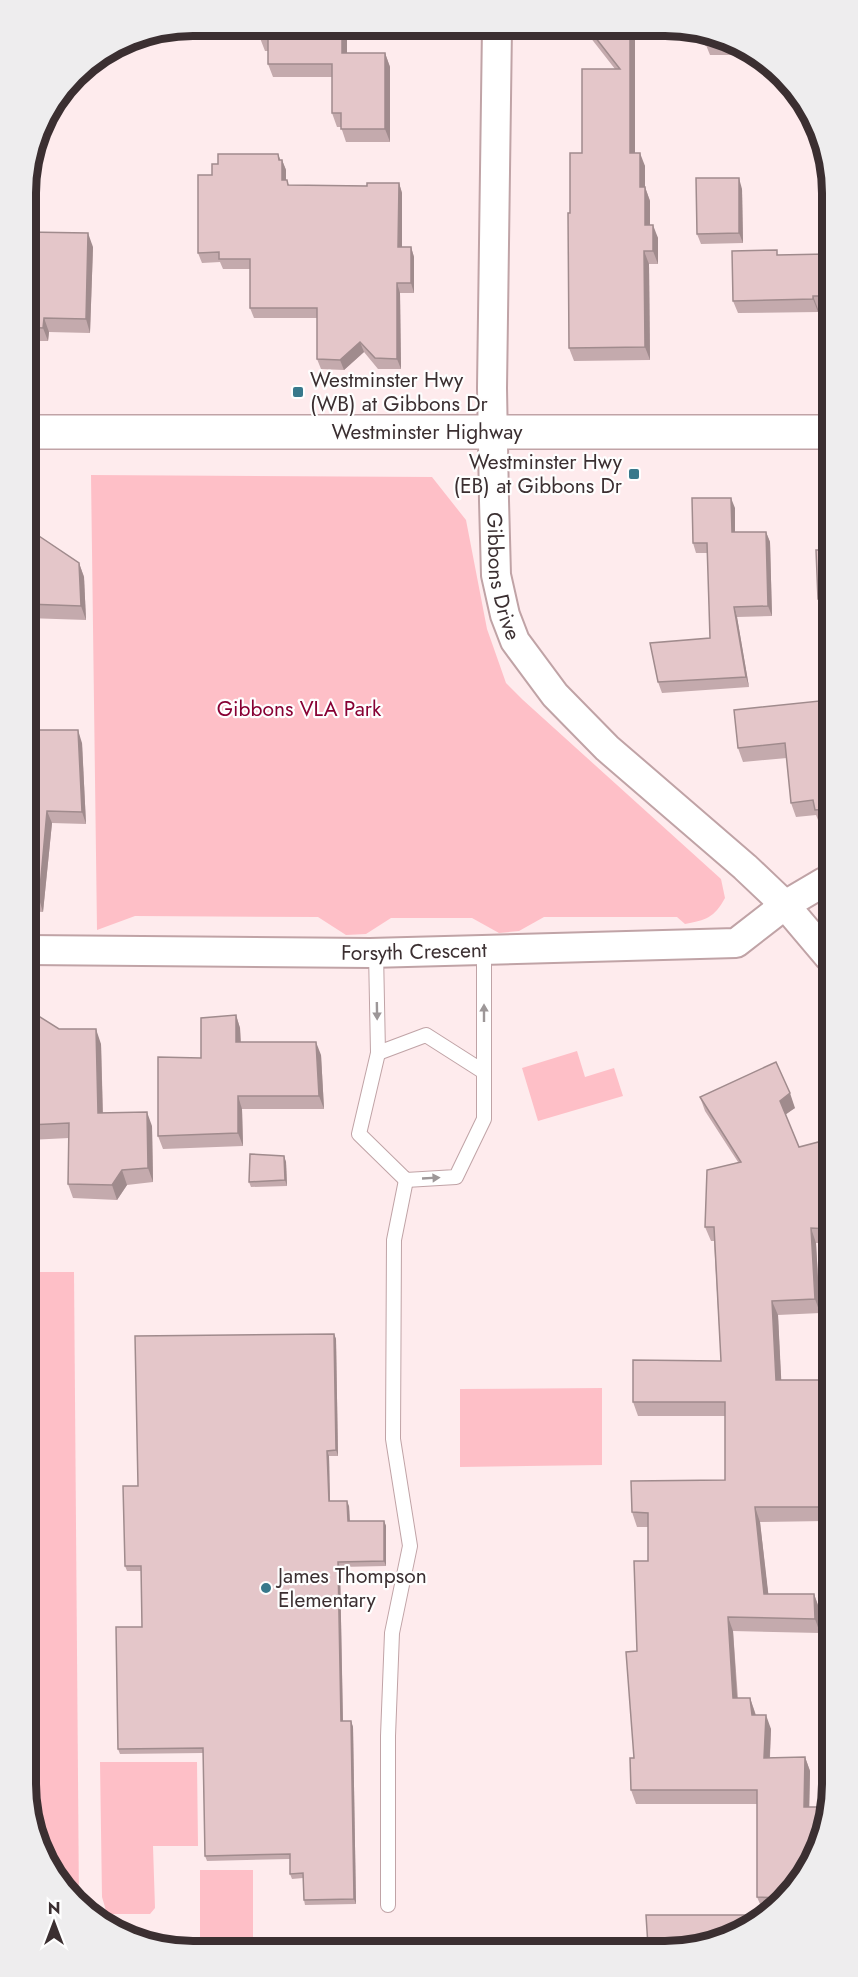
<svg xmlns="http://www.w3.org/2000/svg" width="858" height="1977" font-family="Jost,sans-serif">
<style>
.green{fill:#febfc7}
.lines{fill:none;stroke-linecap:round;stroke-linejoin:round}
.lane-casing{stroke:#c0a3a6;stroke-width:16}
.street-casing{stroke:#c0a3a6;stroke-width:32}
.secondary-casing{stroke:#c0a3a6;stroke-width:36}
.lane{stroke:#fff;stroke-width:14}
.street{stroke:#fff;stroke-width:28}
.secondary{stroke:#fff;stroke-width:33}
.wall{fill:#c4aaad}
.shaded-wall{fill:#a08b8d}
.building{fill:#e4c6c9;stroke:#a08b8d;stroke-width:1.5}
.oneway{fill:#9d9798}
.poi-dot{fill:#38788b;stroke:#fefefe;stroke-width:2}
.labels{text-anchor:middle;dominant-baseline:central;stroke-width:4.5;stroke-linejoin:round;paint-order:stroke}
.poi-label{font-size:21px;fill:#3b2f31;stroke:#fefefe;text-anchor:start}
.street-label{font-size:21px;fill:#3b2f31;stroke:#fefefe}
.park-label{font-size:21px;fill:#870033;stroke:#fefefe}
.rim{fill:none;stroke:#3b2f31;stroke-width:8}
</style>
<rect width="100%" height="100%" fill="#feebed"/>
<g class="green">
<path d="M91,475L432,477L466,520L487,629L506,683L523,700L721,879L725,898C714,918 706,920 685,924L677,917H544L519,931L499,933L472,918H391L366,934L346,935L318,917L135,916L97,930Z"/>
<polygon points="577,1051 585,1077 614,1068 623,1096 538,1121 522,1068"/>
<polygon points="29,1272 74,1272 79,1905 31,1828"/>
<polygon points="602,1388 602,1465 460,1467 460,1389"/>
<polygon points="100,1762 197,1762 198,1846 153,1846 155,1908 150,1914 107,1914 102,1897"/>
<rect x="200" y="1870" width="53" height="75"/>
</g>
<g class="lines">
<g class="lane-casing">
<g id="lane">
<polyline points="376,952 378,1053 359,1134 406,1180 456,1177 484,1119 484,950"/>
<polyline points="378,1053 426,1035 484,1072"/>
<polyline points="388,1905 388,1736 392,1633 410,1546 393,1439 394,1240 406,1180"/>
</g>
</g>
<g class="street-casing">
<g id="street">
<path id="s1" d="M497,27L492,388L494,501L496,575L505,615L515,641L555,695L607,748L745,867L785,905L829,957"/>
<path id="s2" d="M28,950L370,953L736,943L785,905L824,882H829"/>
</g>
</g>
<g class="secondary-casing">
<g id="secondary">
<path id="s3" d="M27,432H828"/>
</g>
</g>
<use href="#lane" class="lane"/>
<use href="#street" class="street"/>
<use href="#secondary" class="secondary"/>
</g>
<g class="wall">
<polygon points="246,26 347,26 347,53 385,53 390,67 390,142 346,142 341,127 337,127 332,113 332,77 273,77 268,64 268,51 265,51 260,38 260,30 248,30"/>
<polygon points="583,28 655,28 655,34 635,34 635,153 645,166 645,187 650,201 650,225 658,238 658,264 649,264 650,360 574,361 569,348 570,213 582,153 615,69"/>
<polygon points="706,33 751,55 710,55 706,45"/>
<polygon points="278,154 280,160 282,160 286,170 286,180 289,185 367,186 399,183 402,193 402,247 411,247 414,257 414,293 400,293 401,369 378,369 364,352 344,370 321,369 317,359 317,318 254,318 250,308 250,269 223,269 220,262 202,263 198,253 212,175"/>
<polygon points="742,189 743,243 701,244 697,234"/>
<polygon points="26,232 93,247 90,333 49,332 48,341 26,341"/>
<polygon points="827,254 827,309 818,309 818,312 738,313 733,301 779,255"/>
<polygon points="735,508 735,532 766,532 770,542 772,616 737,617 749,687 662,693 658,682 710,638 708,553 696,553 693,543"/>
<polygon points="27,528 79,563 84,577 86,620 27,618"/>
<polygon points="828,550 828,609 822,609 818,599"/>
<polygon points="829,700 829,824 820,825 816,815 796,817 791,803 787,758 743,762 738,748"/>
<polygon points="28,730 82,743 86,824 52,823 43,912 28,911"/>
<polygon points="29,1010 59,1029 101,1044 103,1113 152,1126 153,1182 127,1185 117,1200 73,1198 68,1184 69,1138 29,1140"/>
<polygon points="236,1015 240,1028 241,1042 321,1055 324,1109 242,1109 243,1146 163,1149 158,1136 201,1058"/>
<polygon points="700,1097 795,1108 785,1114 799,1147 826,1140 830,1151 830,1243 816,1243 820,1313 778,1315 781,1380 824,1394 825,1402 831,1402 831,1457 829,1457 825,1521 760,1522 768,1594 814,1594 819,1608 820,1633 733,1631 738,1698 750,1698 756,1715 771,1729 770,1758 805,1757 810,1771 809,1807 823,1821 823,1833 820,1848 791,1894 764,1911 763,1911 757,1897 757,1804 636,1804 631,1790 634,1758 637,1651 648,1561 648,1527 637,1527 632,1512 725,1480 725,1416 638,1416 633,1402 721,1361 714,1241 711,1241 705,1227 738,1162 705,1111"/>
<polygon points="284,1156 286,1162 287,1186 251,1187 249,1182"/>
<polygon points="334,1334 336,1339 338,1456 329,1456 330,1501 349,1506 350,1521 384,1521 386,1526 386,1566 340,1567 343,1721 351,1721 353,1727 356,1904 305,1905 304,1900 303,1878 292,1879 290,1874 290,1859 207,1861 205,1856 203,1753 120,1754 118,1749 142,1627 141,1571 127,1571 125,1566 138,1486"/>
</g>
<g class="shaded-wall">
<polygon points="342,26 347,26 347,67 342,53"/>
<polygon points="630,28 633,28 635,34 635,166 630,153"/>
<polygon points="385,53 390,67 390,142 385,129"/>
<polygon points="640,153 645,166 645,201 640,187"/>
<polygon points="278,154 282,165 282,160 286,170 286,190 282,180"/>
<polygon points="739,178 742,189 743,243 739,233"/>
<polygon points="399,183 402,193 402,257 398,247"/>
<polygon points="645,187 650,201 650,238 645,225"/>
<polygon points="653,225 658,238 658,264 653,251"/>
<polygon points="88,233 93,247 90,333 86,319"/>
<polygon points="411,247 414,257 414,293 411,283"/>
<polygon points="644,251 649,264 650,360 645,347"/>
<polygon points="397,283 400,293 401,369 397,359"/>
<polygon points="813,296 818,309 818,312 813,299"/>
<polygon points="44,318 49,332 48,341 43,328"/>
<polygon points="360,342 364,352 344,370 340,360"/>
<polygon points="731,498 735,508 735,543 732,532"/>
<polygon points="766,532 770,542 772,616 768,606"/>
<polygon points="79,563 84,577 86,620 81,606"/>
<polygon points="734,607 737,617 749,687 746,677"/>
<polygon points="78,730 82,743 86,824 82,812"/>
<polygon points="47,811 52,823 43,912 39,899"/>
<polygon points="236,1015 240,1028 241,1055 236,1042"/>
<polygon points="96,1029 101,1044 103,1127 98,1113"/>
<polygon points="316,1042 321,1055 324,1109 319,1096"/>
<polygon points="790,1093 795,1108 785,1115 780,1101"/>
<polygon points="238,1096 242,1109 243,1146 238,1133"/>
<polygon points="147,1112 152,1126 153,1182 148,1168"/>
<polygon points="284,1156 286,1162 287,1186 285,1180"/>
<polygon points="122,1170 127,1185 117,1200 112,1185"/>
<polygon points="811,1228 816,1243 820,1313 815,1299"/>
<polygon points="772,1301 778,1315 782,1395 776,1380"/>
<polygon points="334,1334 336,1339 338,1456 336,1450"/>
<polygon points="819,1380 824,1394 826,1416 821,1402"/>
<polygon points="824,1443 829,1457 825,1521 820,1507"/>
<polygon points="327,1451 329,1456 330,1506 329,1501"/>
<polygon points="347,1501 349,1506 350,1527 348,1521"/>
<polygon points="755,1507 760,1522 770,1608 764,1594"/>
<polygon points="384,1521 386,1526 386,1566 384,1561"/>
<polygon points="338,1562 340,1567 343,1727 341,1721"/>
<polygon points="814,1594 819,1608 820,1633 815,1619"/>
<polygon points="728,1617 733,1631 738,1712 733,1698"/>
<polygon points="750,1698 755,1713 757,1729 752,1715"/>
<polygon points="766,1715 771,1729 769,1772 764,1758"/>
<polygon points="351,1721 353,1727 356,1904 354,1899"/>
<polygon points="805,1757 810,1771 809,1821 804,1807"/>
<polygon points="818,1807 823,1821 823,1833 819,1849"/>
</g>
<g class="building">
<polygon points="260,26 342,26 342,53 385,53 385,129 341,129 341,113 332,113 332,64 268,64 268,38 260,38"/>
<polygon points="588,28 630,28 630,153 640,153 640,187 645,187 645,225 653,225 653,251 644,251 645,347 569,348 568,213 570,213 570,153 582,153 582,69 620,69"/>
<polygon points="706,33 731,45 706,45"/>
<polygon points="218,154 278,154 279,160 282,160 282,180 287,180 288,185 367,186 367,183 399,183 398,247 411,247 411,283 397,283 397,359 375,358 360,342 340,360 317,359 317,308 250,308 250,259 219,259 219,252 198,253 198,175 212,175 212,164 218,164"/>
<polygon points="696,178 739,178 739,233 697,234"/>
<polygon points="26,232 88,233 86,319 44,318 43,328 26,327"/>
<polygon points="777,250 777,255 827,254 827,296 813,296 813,299 733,301 732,251"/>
<polygon points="692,498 731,498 732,532 766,532 768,606 734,607 746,677 658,682 650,643 710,638 707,543 693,543"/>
<polygon points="27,528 79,563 81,606 27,604"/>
<polygon points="816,550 828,550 828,599 818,599"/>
<polygon points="829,700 829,809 815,810 813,800 791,803 785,743 738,748 734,710"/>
<polygon points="28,730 78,730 82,812 47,811 39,899 28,899"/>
<polygon points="29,1010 59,1029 96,1029 98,1113 147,1112 148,1168 122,1170 112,1185 68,1184 69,1123 29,1125"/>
<polygon points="236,1015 236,1042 316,1042 319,1096 238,1096 238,1133 158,1136 158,1057 201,1058 201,1018"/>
<polygon points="776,1062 790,1093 780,1101 799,1147 826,1140 830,1152 830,1229 811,1228 815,1299 772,1301 776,1380 819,1380 821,1402 831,1402 831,1442 824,1443 820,1507 755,1507 764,1594 814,1594 815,1619 728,1617 733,1698 750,1698 752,1715 766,1715 764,1758 805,1757 804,1807 818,1807 819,1849 791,1894 785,1898 757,1897 757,1790 631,1790 630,1758 634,1758 626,1652 637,1651 634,1561 648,1561 648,1513 632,1512 631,1481 725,1480 725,1402 633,1402 633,1360 721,1361 714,1227 705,1227 707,1170 741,1162 700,1097"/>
<polygon points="250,1154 284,1156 285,1180 249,1182"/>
<polygon points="334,1334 336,1450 327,1451 329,1501 347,1501 348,1521 384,1521 384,1561 338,1562 341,1721 351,1721 354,1899 304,1900 303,1873 290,1874 290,1854 205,1856 203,1748 118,1749 116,1627 142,1627 141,1566 125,1566 123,1486 138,1486 135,1336"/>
<polygon points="646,1915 752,1915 754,1917 709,1946 648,1946"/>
</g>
<defs><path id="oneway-solid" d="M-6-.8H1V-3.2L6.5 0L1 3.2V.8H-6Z" transform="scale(1.5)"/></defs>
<g class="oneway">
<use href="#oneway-solid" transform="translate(377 1011) rotate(89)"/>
<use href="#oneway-solid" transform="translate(484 1013) rotate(-90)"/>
<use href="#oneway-solid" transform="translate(431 1178) rotate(-3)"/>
</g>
<g class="poi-dot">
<rect x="292" y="386" width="12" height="12" rx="3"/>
<rect x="628" y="468" width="12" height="12" rx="3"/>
<circle cx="266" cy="1588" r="6"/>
</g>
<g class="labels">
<g class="poi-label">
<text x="310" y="380">Westminster Hwy<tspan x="310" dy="24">(WB) at Gibbons Dr</tspan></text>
<text x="622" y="462" text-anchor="end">Westminster Hwy<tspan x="622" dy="24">(EB) at Gibbons Dr</tspan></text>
<text x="278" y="1576">James Thompson<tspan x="278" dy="24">Elementary</tspan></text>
</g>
<g class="street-label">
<text stroke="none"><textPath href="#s3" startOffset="400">Westminster Highway</textPath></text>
<text stroke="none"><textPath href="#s1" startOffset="550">Gibbons Drive</textPath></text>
<text stroke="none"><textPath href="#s2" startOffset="386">Forsyth Crescent</textPath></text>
</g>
<g class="park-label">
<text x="299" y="709">Gibbons VLA Park</text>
</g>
</g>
<path d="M0 0H858V1977H0ZM193 36H665A157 157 0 0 1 822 193V1784A157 157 0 0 1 665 1941H193A157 157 0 0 1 36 1784V193A157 157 0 0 1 193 36Z" fill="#eeedee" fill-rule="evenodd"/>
<path class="rim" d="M193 36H665A157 157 0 0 1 822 193V1784A157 157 0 0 1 665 1941H193A157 157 0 0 1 36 1784V193A157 157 0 0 1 193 36Z"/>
<g transform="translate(54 1923)" stroke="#fefefe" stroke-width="4.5" paint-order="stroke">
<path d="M0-4.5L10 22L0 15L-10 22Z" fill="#3b2f31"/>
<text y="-9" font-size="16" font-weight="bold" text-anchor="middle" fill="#3b2f31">N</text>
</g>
</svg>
